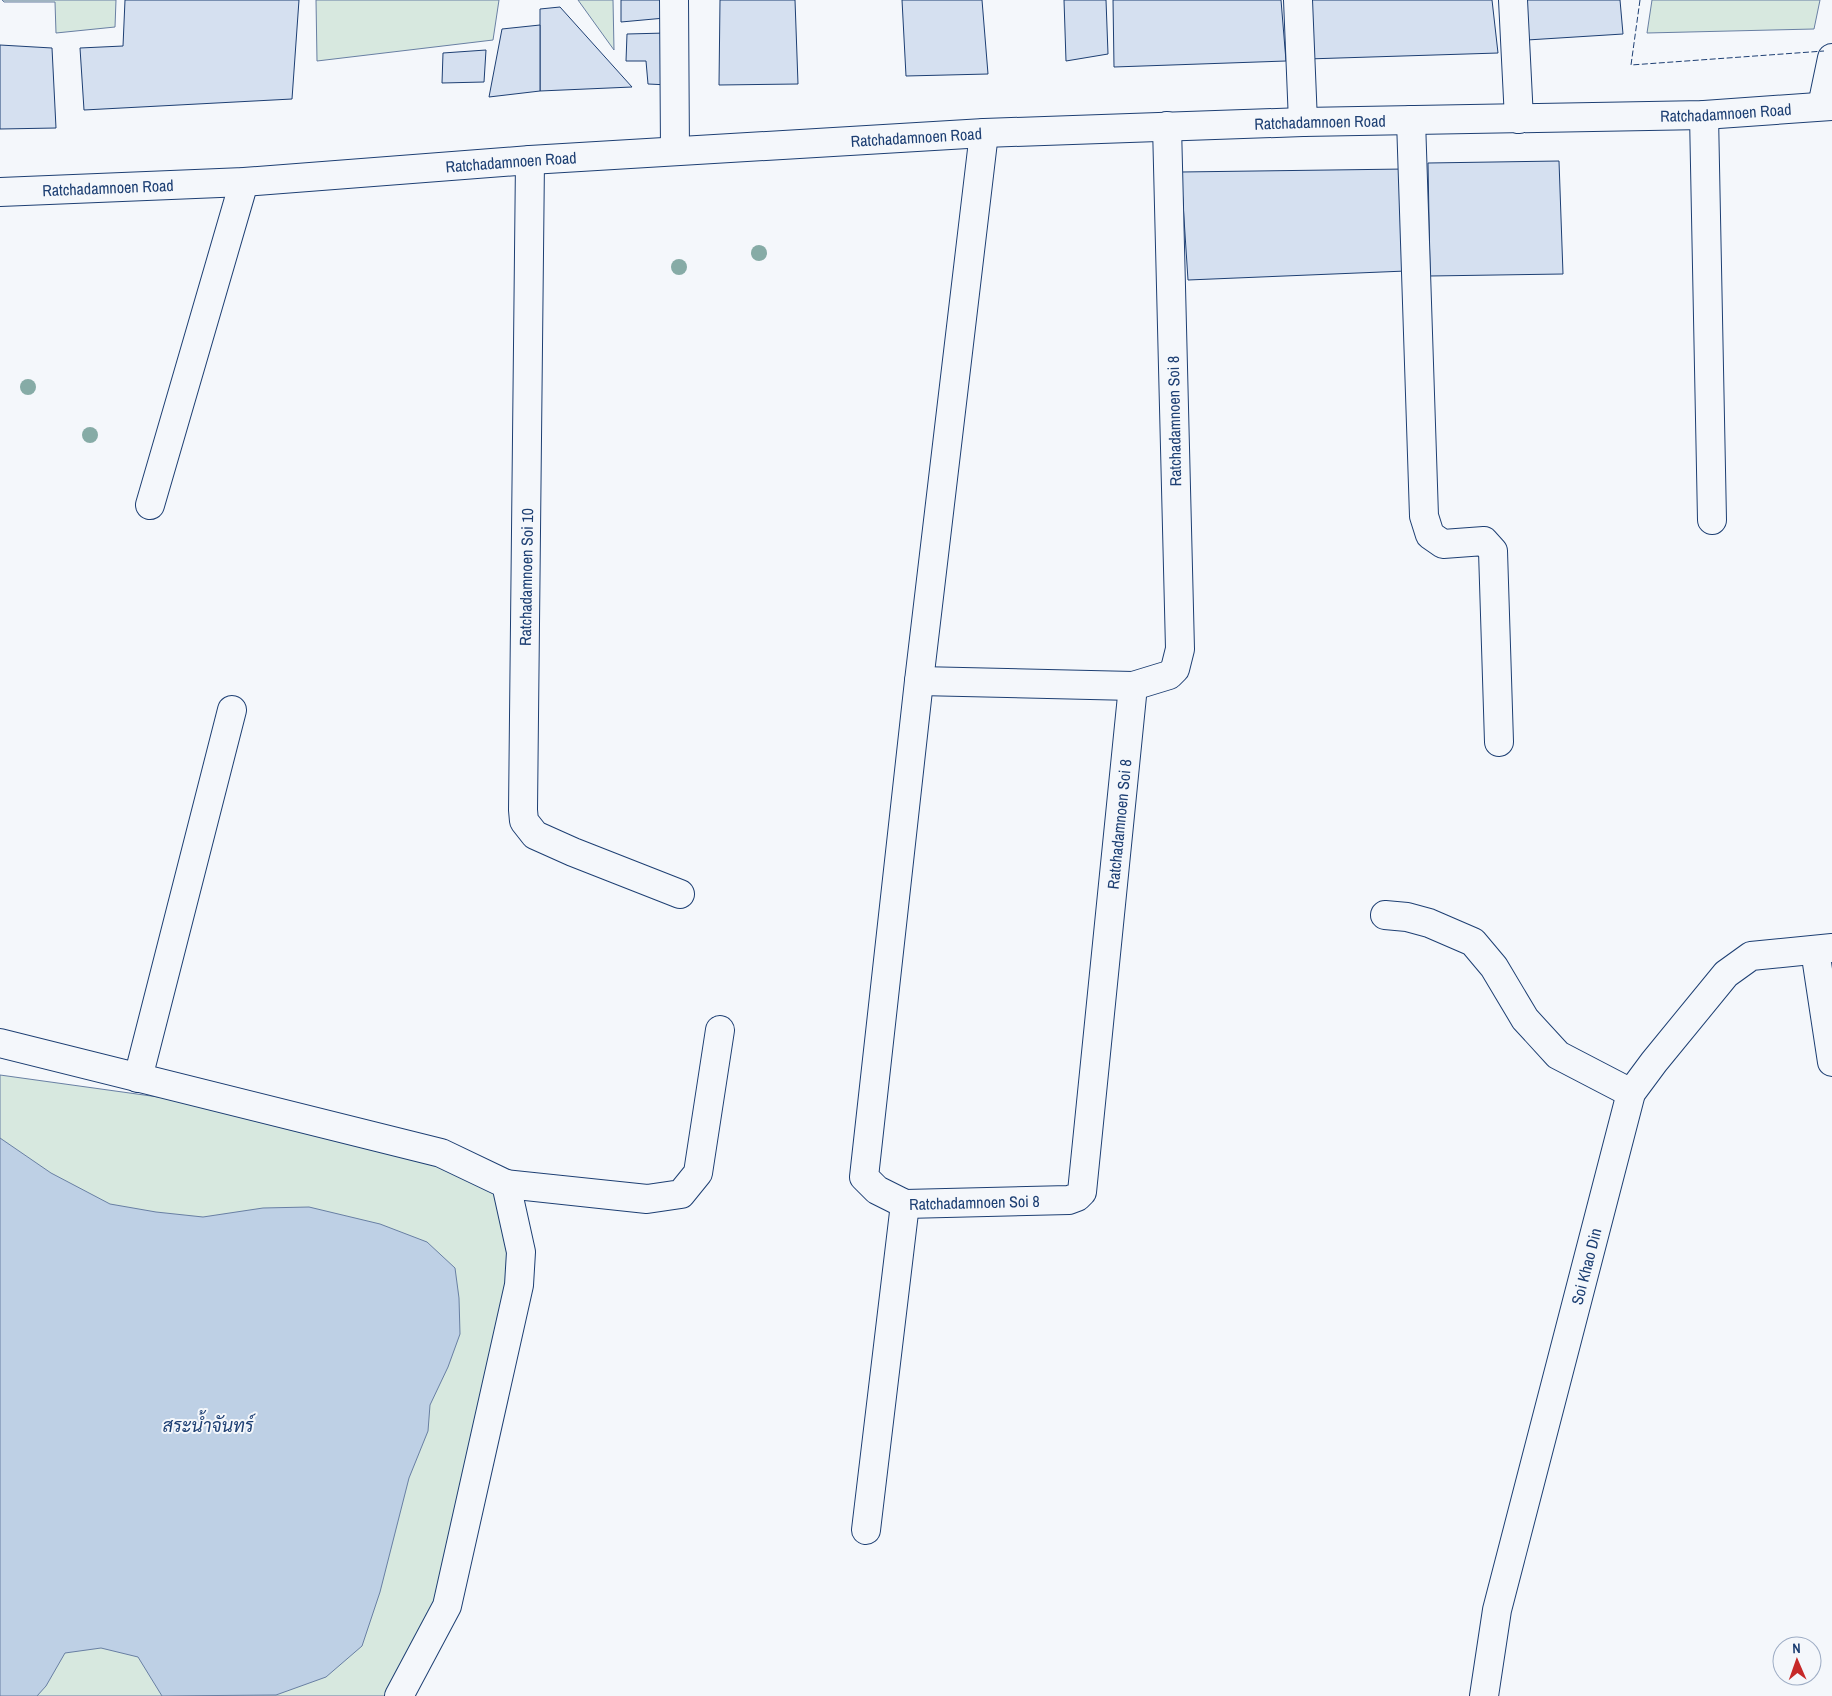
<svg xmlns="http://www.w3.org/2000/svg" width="1832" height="1696" font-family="'Archivo Narrow',Sarabun,sans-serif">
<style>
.green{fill:#d7e8df;stroke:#687fa3}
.water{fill:#bed0e5;stroke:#687fa3}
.building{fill:#d5e0f0;stroke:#1d3f73}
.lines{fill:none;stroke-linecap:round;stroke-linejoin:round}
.minor-casing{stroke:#1d3f73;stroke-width:30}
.minor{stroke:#f4f7fb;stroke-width:28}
.fence{stroke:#1d3f73;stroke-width:1;stroke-dasharray:6 2.5;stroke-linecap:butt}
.tree{fill:#86aba6}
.labels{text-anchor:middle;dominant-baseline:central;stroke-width:4;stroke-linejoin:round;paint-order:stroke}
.street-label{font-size:16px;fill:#1d3f73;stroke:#f4f7fb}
.water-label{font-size:18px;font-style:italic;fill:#1d3f73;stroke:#f4f7fb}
</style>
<rect width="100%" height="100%" fill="#f4f7fb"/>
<g class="green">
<polygon points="2,0 116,0 115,27 56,33 55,2 4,2"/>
<polygon points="316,0 499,0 493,40 317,61"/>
<polygon points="578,0 613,0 614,50"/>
<polygon points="1652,0 1820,0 1814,29 1647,33"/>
<polygon points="0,1075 252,1110 440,1156 499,1193 517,1253 443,1605 395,1696 0,1696"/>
</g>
<polygon class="water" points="0,1138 51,1173 110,1204 156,1212 203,1217 263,1208 309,1207 380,1224 427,1242 455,1268 459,1298 460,1334 448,1367 430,1405 428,1431 409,1478 380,1592 362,1646 326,1677 276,1695 162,1696 138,1657 101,1648 65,1653 46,1686 37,1696 0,1696"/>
<g class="building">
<polygon points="125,0 299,0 292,99 84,110 80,48 123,46"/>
<polygon points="621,0 664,0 665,18 621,22"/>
<polygon points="720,0 795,0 798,84 719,85"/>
<polygon points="902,0 982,0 988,74 906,76"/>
<polygon points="1064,0 1106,0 1108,54 1066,61"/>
<polygon points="1113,0 1281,0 1286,61 1114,67"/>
<polygon points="1305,0 1492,0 1498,53 1307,59"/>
<polygon points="1524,0 1620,0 1623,34 1527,40"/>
<polygon points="560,7 632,87 540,91 540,9"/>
<polygon points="540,25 540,91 489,97 502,29"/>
<polygon points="666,33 669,85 648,84 646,61 626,61 627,34"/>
<polygon points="0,45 52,48 56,128 0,129"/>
<polygon points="486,50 484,82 442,83 443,53"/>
<polygon points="1559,161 1563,274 1430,276 1428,163"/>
<polygon points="1405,169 1406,271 1188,280 1181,172"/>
</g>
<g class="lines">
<g class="minor-casing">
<g id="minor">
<polyline points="674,0 675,151"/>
<polyline points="1298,0 1303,122"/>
<polyline points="1513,0 1519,119"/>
<polyline points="1822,106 1832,58"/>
<polyline points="1704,115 1712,520"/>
<polyline points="1411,120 1424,516 1430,535 1443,544 1484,541 1493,551 1499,742"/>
<path id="s1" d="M984,133L919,681L864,1177L877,1190L905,1204L1069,1200L1077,1197L1082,1192L1133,686"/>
<polyline points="530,160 523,810 524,821 535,835 573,852 680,894"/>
<path id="s2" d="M0,192L244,182L530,160L984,133L1303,122L1704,115L1832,106"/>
<polyline points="150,505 244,182"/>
<polyline points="919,681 1133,686 1169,675 1175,669 1180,649 1167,126"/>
<polyline points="1385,915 1407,917 1429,923 1473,942 1494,967 1525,1019 1558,1055 1631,1093"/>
<polyline points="1815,950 1832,1062"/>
<polyline points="0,1043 441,1153 506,1184 521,1252 519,1285 447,1606 399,1696"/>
<polyline points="138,1078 232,710"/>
<polyline points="506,1184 647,1199 681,1194 698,1173 720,1030"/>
<polyline points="866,1530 905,1204"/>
<path id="s3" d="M1484,1696L1497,1610L1631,1093L1654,1062L1726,974L1751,956L1832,948"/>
</g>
</g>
<use href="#minor" class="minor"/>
<polyline class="fence" points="1640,0 1631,65 1824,51"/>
</g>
<g class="tree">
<circle cx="759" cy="253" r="8"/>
<circle cx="679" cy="267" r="8"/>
<circle cx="28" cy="387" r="8"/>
<circle cx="90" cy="435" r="8"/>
</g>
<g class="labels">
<g class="street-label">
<text stroke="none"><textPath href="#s2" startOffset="1728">Ratchadamnoen Road</textPath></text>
<text stroke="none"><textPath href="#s2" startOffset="1322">Ratchadamnoen Road</textPath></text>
<text stroke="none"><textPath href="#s2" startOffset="918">Ratchadamnoen Road</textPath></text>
<text stroke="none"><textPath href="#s2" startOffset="512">Ratchadamnoen Road</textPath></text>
<text stroke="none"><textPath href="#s2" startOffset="108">Ratchadamnoen Road</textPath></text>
<text transform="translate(1174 421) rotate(-91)">Ratchadamnoen Soi 8</text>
<text transform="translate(526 577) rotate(-89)">Ratchadamnoen Soi 10</text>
<text stroke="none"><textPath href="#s1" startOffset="1650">Ratchadamnoen Soi 8</textPath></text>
<text stroke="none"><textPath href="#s1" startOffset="1170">Ratchadamnoen Soi 8</textPath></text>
<text stroke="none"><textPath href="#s3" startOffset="442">Soi Khao Din</textPath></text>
</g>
<g class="water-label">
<text x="208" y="1425">สระน้ำจันทร์</text>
</g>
</g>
<g transform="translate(1797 1661) rotate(358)"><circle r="24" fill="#f4f7fb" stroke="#9eadc5"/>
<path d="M0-4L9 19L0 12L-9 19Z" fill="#c62828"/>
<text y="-8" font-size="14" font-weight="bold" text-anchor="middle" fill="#1d3f73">N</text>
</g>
</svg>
